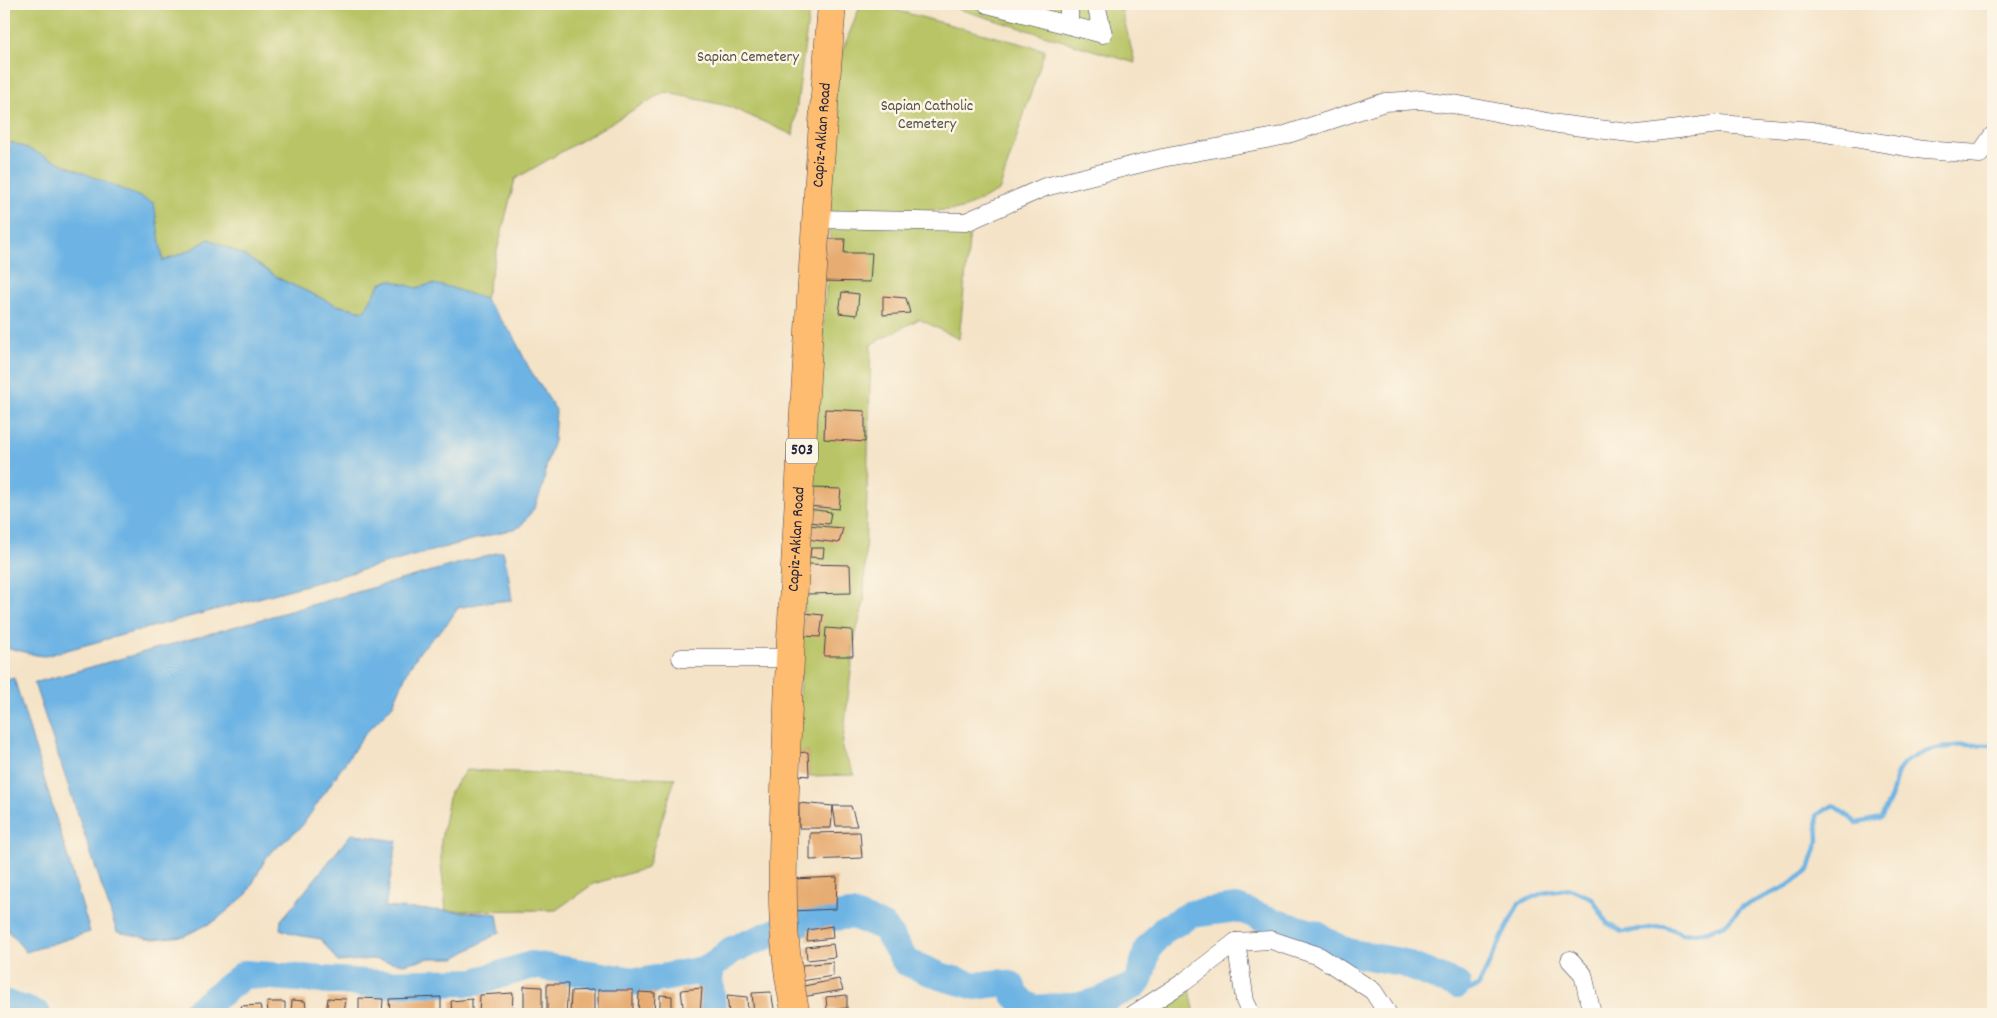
<svg xmlns="http://www.w3.org/2000/svg" width="1997" height="1018" font-family="Dekko,sans-serif">
<style>
.green{fill:#b8c465;stroke:#6d7350}
.water{fill:#6db4e4;stroke:#486b90}
.lines{fill:none;stroke-linecap:round;stroke-linejoin:round}
.stream{stroke:#6db4e4;stroke-width:4.5}
.river{stroke:#6db4e4;stroke-width:28}
.building{fill:#e7ac71}
.street-casing{stroke:#423f50;stroke-width:19}
.primary-casing{stroke:#423f50;stroke-width:29}
.street{stroke:#fff;stroke-width:18}
.primary{stroke:#febc70;stroke-width:28}
.labels{text-anchor:middle;dominant-baseline:central;stroke-width:5;stroke-linejoin:round;paint-order:stroke}
.shield{fill:#fcf5e5;stroke:#63616e;stroke-width:1}
.shield-label{font-size:15px;font-weight:bold;fill:#22223b}
.park-label{font-size:16px;fill:#4f5348;stroke:#fcf5e5}
.street-label{font-size:16px;fill:#22223b;stroke:#fcf5e5}
</style>
<rect width="100%" height="100%" fill="#fcf5e5"/>
<filter id="ink" filterUnits="userSpaceOnUse"><feTurbulence type="fractalNoise" baseFrequency=".02" numOctaves="2"/><feDisplacementMap in="SourceGraphic" scale="10" xChannelSelector="R" yChannelSelector="G"/><feConvolveMatrix kernelMatrix="1 2 1 2 8 2 1 2 1" color-interpolation-filters="sRGB"/></filter>
<filter id="wash" filterUnits="userSpaceOnUse"><feTurbulence type="fractalNoise" baseFrequency=".0096" numOctaves="4" result="noise"/><feDisplacementMap in="SourceGraphic" scale="20" xChannelSelector="R" yChannelSelector="G"/><feGaussianBlur stdDeviation="1.12" result="paint"/><feColorMatrix in="noise" values="0 0 0 0 0 0 0 0 0 0 0 0 0 0 0 0 0 1.4 0 .05"/><feComposite in="paint" operator="in"/></filter>
<g filter="url(#wash)">
<rect width="100%" height="100%" fill="#f4e3c7"/>
<g class="green">
<polygon points="4,4 810,4 793,135 728,106 664,92 515,179 485,299 432,284 416,288 390,280 380,284 364,311 336,305 282,280 245,256 209,239 190,250 163,261 12,142 4,146"/>
<polygon points="861,4 872,4 1045,50 999,191 962,209 918,212 827,212 838,62"/>
<polygon points="942,4 1120,4 1135,63"/>
<polygon points="831,219 971,221 959,339 919,319 871,344 864,602 855,637 842,749 855,775 809,776 808,752 796,753 807,551"/>
<polygon points="466,770 675,778 647,868 593,884 556,910 446,911 441,864 441,840 450,792"/>
<polygon points="1187,976 1195,1014 1124,1014"/>
</g>
<g class="water">
<path d="M12,142L154,203L163,261L190,250L209,239L245,256L282,280L336,305L364,311L380,284L390,280L416,288L432,284L449,287L485,299L512,334L529,368L556,410L554,441L547,462L543,486L535,507L520,527L45,656C32,656 13,647 4,649V163Z"/>
<polygon points="503,551 508,572 512,600 482,603 458,608 447,624 421,650 409,668 393,705 364,735 302,826 267,856 247,894 215,921 184,936 154,939 117,932 34,683"/>
<polygon points="14,678 90,932 26,952 8,931 4,918 4,681"/>
<polygon points="351,834 397,841 385,907 497,914 500,932 455,958 430,958 404,964 372,959 338,962 321,939 296,935 280,929 281,920 288,912"/>
</g>
<g class="lines">
<path class="stream" d="M1457,985L1470,990L1478,986L1519,903L1543,893L1570,889L1592,898L1607,923L1622,932L1665,926L1683,934L1704,932L1725,925L1742,907L1787,886L1809,870L1818,841L1817,815L1833,805L1857,823L1881,818C1884,811 1888,804 1891,797C1894,789 1894,781 1897,774C1909,745 1967,744 1993,745"/>
<g class="river">
<polyline points="708,969 713,1014"/>
<polyline points="4,1003 37,1014"/>
<polyline points="194,1014 245,974 378,984 475,982 532,965 641,982 708,969 732,950 806,920 852,915 884,927 906,962 943,977 976,986 998,983 1011,985 1015,995 1023,1003 1034,1009 1083,1005 1099,1001 1133,986 1139,980 1148,948 1165,929 1191,914 1237,908 1280,924 1315,934 1340,949 1352,953 1400,962 1457,985"/>
</g>
</g>
<g id="blocks">
<g class="building">
<polygon points="823,239 845,239 844,253 872,253 870,282 820,281"/>
<polygon points="842,292 859,294 857,315 839,313"/>
<polygon points="883,296 906,298 910,313 883,315"/>
<polygon points="825,409 865,411 865,442 824,439"/>
<polygon points="812,488 841,489 839,509 809,506"/>
<polygon points="809,509 831,512 829,524 807,522"/>
<polygon points="807,525 843,528 839,543 806,539"/>
<polygon points="811,548 824,548 823,558 810,557"/>
<polygon points="806,564 850,565 851,593 807,594"/>
<polygon points="804,613 823,615 820,637 803,636"/>
<polygon points="826,628 852,630 853,656 824,656"/>
<polygon points="808,752 809,776 798,775 796,753"/>
<polygon points="799,803 833,806 831,828 799,828"/>
<polygon points="833,806 851,806 857,826 836,826"/>
<polygon points="860,832 862,858 810,860 810,833"/>
<polygon points="837,877 836,909 792,911 793,879"/>
<polygon points="832,926 833,938 807,941 808,930"/>
<polygon points="833,944 835,957 807,960 806,947"/>
<polygon points="833,962 833,976 802,981 802,965"/>
<polygon points="839,979 843,990 802,997 799,987"/>
<polygon points="547,984 568,984 566,1014 547,1014"/>
<polygon points="524,986 542,987 542,1014 524,1014"/>
<polygon points="702,988 700,1014 684,1014 681,990"/>
<polygon points="594,990 594,1014 570,1014 571,991"/>
<rect x="598" y="990" width="35" height="24"/>
<polygon points="639,992 655,993 654,1014 638,1014"/>
<polygon points="771,992 775,1014 754,1014 752,993"/>
<polygon points="513,993 512,1014 479,1014 480,995"/>
<polygon points="660,995 672,996 672,1014 660,1014"/>
<polygon points="727,995 747,997 748,1014 729,1014"/>
<polygon points="847,995 847,1008 827,1010 826,997"/>
<polygon points="441,997 441,1014 390,1014 389,999"/>
<polygon points="328,998 346,999 344,1014 326,1014"/>
<polygon points="359,998 383,999 382,1014 359,1014"/>
<polygon points="472,999 472,1014 452,1014 451,1001"/>
<polygon points="292,1000 305,1001 307,1014 291,1014"/>
<polygon points="267,1002 285,1002 285,1014 268,1014"/>
<polygon points="260,1005 262,1014 243,1014 241,1006"/>
</g>
</g>
</g>
<g filter="url(#ink)">
<use href="#blocks" fill-opacity="0" stroke="#423f50" stroke-width="1"/>
<g class="lines">
<g class="street-casing">
<g id="street">
<polyline points="987,4 1103,34 1096,4"/>
<polyline points="1069,4 1069,25"/>
<polyline points="815,219 966,222 1045,187 1162,158 1282,136 1385,102 1421,100 1459,105 1558,124 1638,134 1719,124 1813,131 1923,150 1980,154 1993,135"/>
<polyline points="681,658 789,658"/>
<polyline points="1236,942 1245,1001 1251,1014"/>
<polyline points="1570,960 1583,974 1592,1014"/>
<polyline points="1134,1014 1184,982 1236,942 1271,940 1319,956 1373,991 1388,1014"/>
</g>
</g>
<g class="primary-casing">
<g id="primary">
<path id="s1" d="M796,1014C779,940 782,867 785,791C787,729 789,666 793,603C804,403 816,203 832,4"/>
</g>
</g>
<use href="#street" class="street"/>
<use href="#primary" class="primary"/>
</g>
</g>
<g class="labels">
<rect class="shield" x="786" y="438.5" width="32" height="25" rx="4"/>
<g class="shield-label">
<text x="802" y="451">503</text>
</g>
<g class="park-label">
<text x="748" y="57">Sapian Cemetery</text>
<text x="927" y="106">Sapian Catholic<tspan x="927" dy="18">Cemetery</tspan></text>
</g>
<g class="street-label">
<text stroke="none"><textPath href="#s1" startOffset="881">Capiz-Aklan Road</textPath></text>
<text stroke="none"><textPath href="#s1" startOffset="476">Capiz-Aklan Road</textPath></text>
</g>
</g>
<rect width="1997" height="1018" fill="none" stroke="#fcf5e5" stroke-width="20"/>
</svg>
